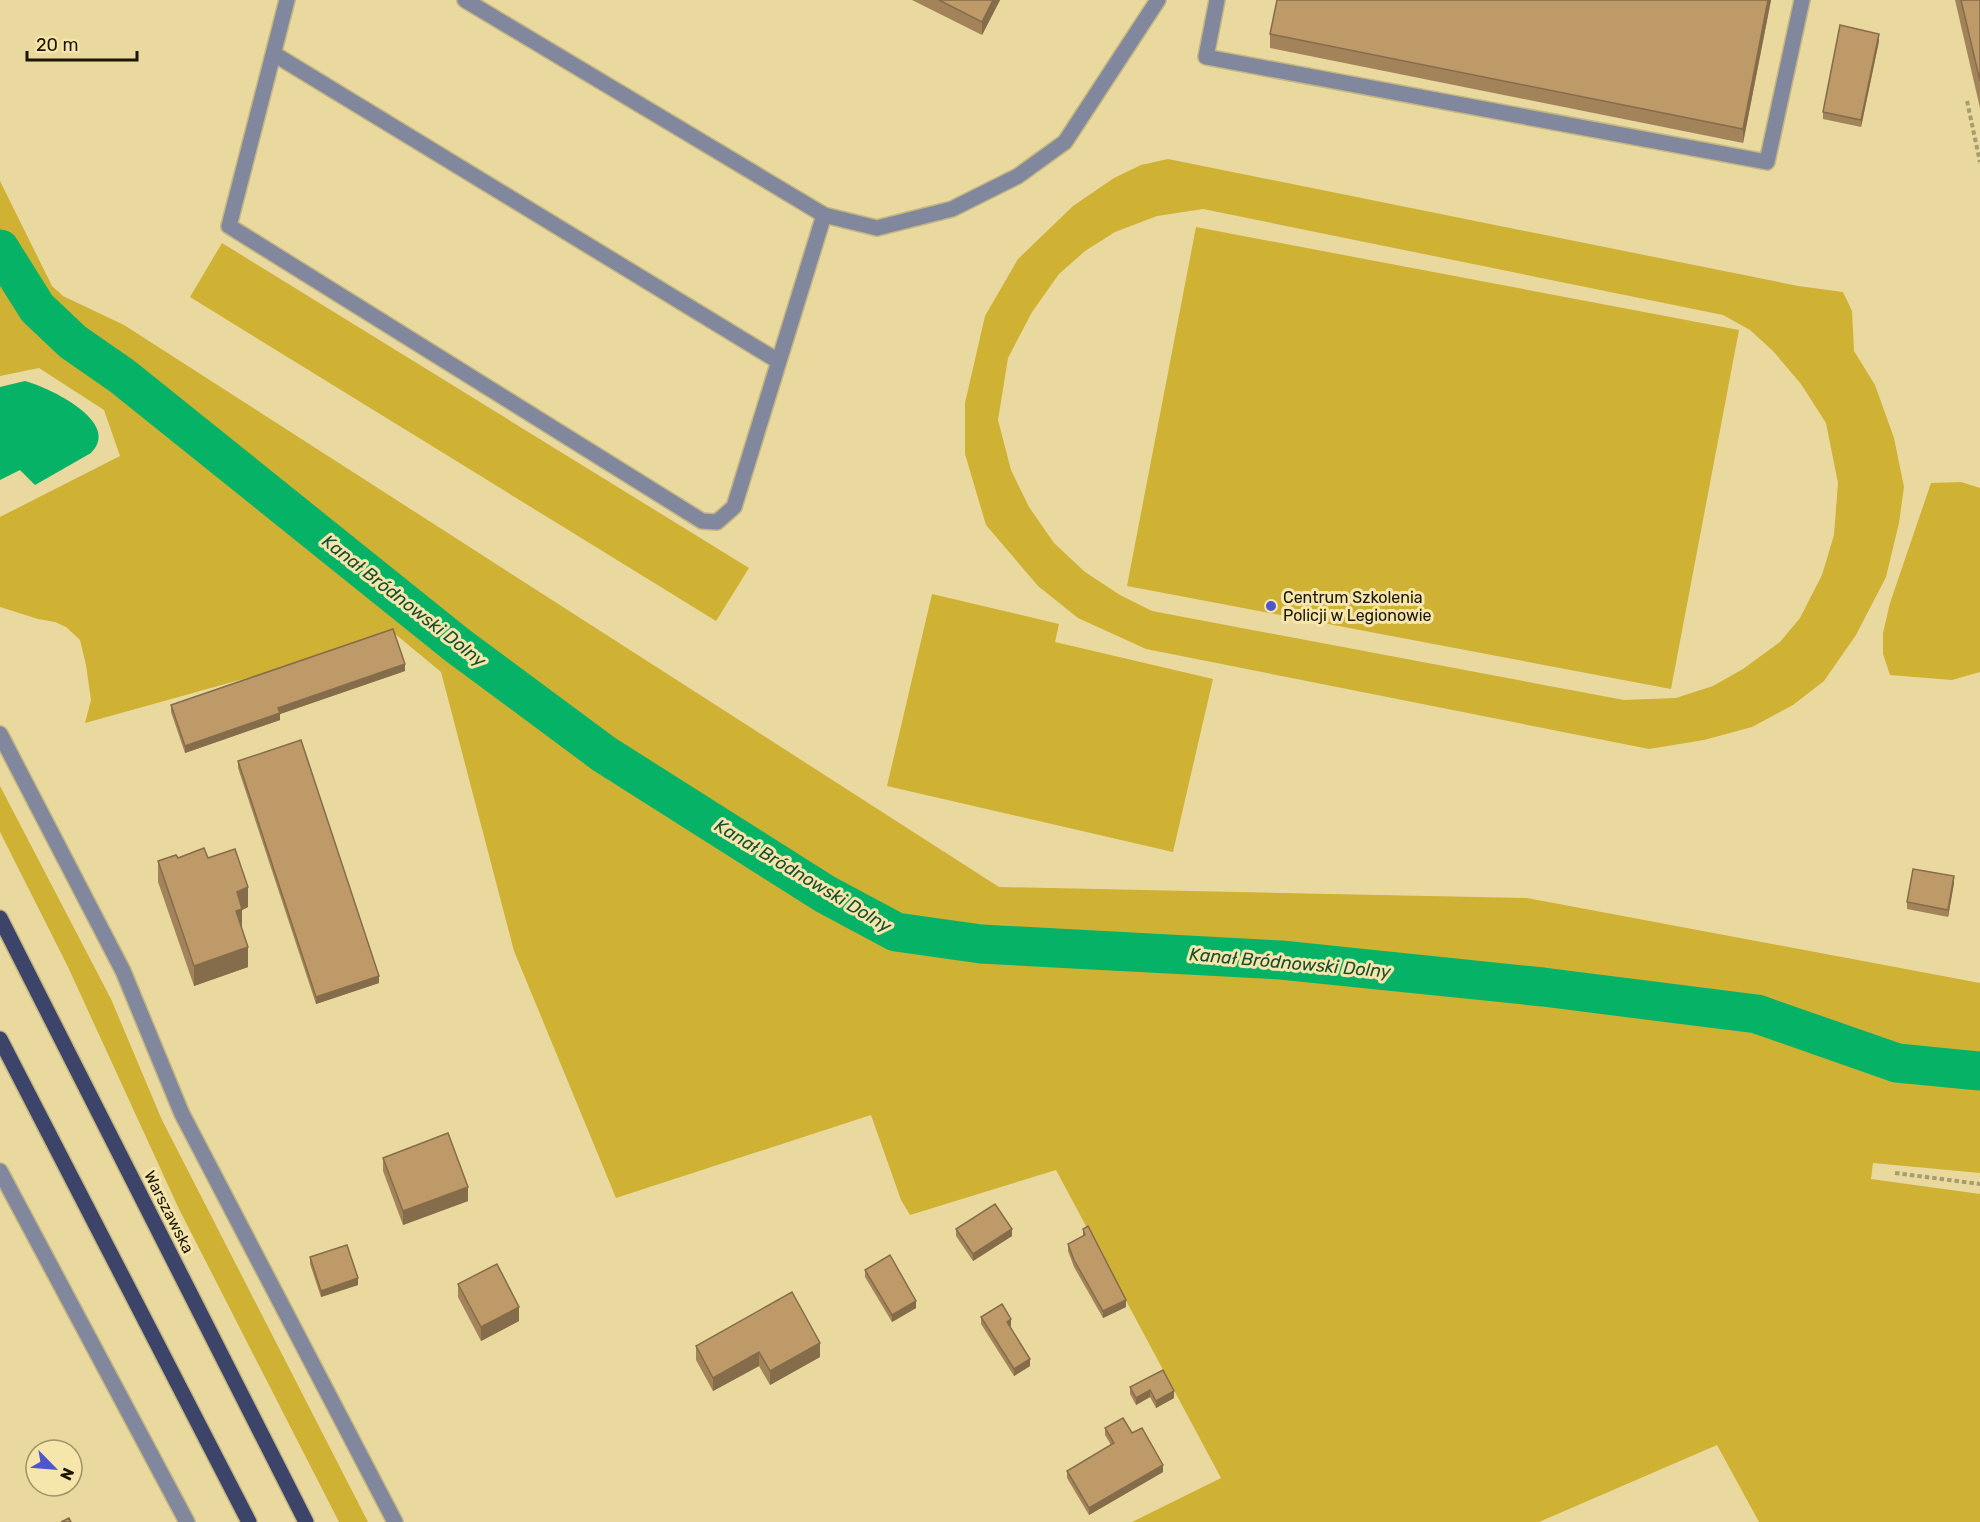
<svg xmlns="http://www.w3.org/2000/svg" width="1980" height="1522" font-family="Rubik,sans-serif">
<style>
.green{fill:#cfb134;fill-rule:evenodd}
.water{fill:#06b266}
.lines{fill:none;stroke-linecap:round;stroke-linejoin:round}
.canal{stroke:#06b266;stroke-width:39}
.lane-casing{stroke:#c4b682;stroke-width:18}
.street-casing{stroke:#c4b682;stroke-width:18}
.primary-casing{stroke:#c4b682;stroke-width:18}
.path{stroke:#a89c6d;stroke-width:4;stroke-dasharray:4.5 3;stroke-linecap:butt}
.lane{stroke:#81879d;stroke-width:15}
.street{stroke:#81879d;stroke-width:15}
.primary{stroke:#3c446a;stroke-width:15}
.wall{fill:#a3845a}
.shaded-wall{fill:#856c4a}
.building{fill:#be9a69;stroke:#856c4a;stroke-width:1.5}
.poi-dot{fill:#4d56cc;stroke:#f6e6ab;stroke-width:2}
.labels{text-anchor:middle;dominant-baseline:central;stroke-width:6;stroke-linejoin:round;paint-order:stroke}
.poi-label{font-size:16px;fill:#1c1601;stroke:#f6e6ab;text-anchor:start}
.street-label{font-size:16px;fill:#1c1601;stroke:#f6e6ab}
.water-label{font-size:18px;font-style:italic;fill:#164d2e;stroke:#f6e6ab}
</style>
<rect width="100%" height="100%" fill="#e9d99e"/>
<g class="green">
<path d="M1168,159L1798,286L1843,292L1852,311L1854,351L1875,385L1894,438L1904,487L1899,523L1886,577L1856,635L1824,681L1793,705L1752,727L1704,740L1649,749L1146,649L1078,618L1038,586L986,525L965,454V403L985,316L1018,259L1073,206L1114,178L1141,165ZM1203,209L1723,315L1750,330L1773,351L1801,384L1826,423L1838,483L1834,535L1822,575L1800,618L1780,642L1743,669L1713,686L1676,698L1624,700L1152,611L1120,595L1085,572L1054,543L1029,507L1011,470L998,420L1008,358L1032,312L1059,274L1085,251L1115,232L1157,216Z"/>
<polygon points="0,181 52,286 63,296 124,325 999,887 1527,898 1980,983 1980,1173 1873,1163 1871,1179 1980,1194 1980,1522 1759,1522 1717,1445 1539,1522 1132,1522 1221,1478 1056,1170 910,1215 901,1200 871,1115 616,1198 514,951 441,672 394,633 334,654 85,723 91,700 86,665 80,640 66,627 55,622 38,619 0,607 0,517 120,456 104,410 39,368 0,376"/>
<polygon points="1196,227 1739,330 1671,689 1127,586"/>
<polygon points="222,243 749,568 716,621 190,297"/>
<polygon points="1961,482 1980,488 1980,672 1952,680 1890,675 1883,654 1883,633 1890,603 1931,483"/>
<polygon points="932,594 1059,624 1055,642 1213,679 1173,852 887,786"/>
<polygon points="0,786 111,999 162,1120 368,1522 339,1522 179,1209 68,967 0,832"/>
</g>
<path class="water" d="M25,381C48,387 123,422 91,453L35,485L20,470L0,480V387Z"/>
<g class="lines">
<polyline class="canal" points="0,249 37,308 73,342 122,376 457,645 604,754 825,894 896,932 981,944 1281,960 1543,987 1757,1014 1897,1063 1980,1071"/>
<g class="lane-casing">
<g id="lane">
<polyline points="287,0 229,226 702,521 717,522 734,507 824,215"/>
<polyline points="465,0 824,215 877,228 952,209 1018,176 1065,142 1158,0"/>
<polyline points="1217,0 1206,57 1767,162 1802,0"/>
<polyline points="274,54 778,361"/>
<polyline points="0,1171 187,1522"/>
</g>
</g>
<g class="street-casing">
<polyline id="street" points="0,734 123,971 182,1114 395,1522"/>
</g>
<g class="primary-casing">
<g id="primary">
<polyline points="0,918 306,1522"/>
<polyline points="0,1039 249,1522"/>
</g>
</g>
<g class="path">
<polyline points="1967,101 1980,162"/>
<polyline points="1895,1173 1980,1184"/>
</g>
<use href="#lane" class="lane"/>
<use href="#street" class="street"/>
<use href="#primary" class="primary"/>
</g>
<g class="wall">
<polygon points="912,0 1000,0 982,35"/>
<polygon points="1771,0 1743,143 1270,48 1270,34"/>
<polygon points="1955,0 1980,0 1980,108"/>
<polygon points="1879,41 1861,127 1823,119 1823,112"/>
<polygon points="405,671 280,714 280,720 185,753 171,712 171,705"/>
<polygon points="238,761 379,983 316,1004 238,768"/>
<polygon points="178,858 208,858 248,907 242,910 242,928 248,967 194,986 158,882 158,861"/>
<polygon points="1954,883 1948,917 1907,909 1907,902"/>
<polygon points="383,1158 468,1201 403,1225 383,1171"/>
<polygon points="956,1229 1012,1236 973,1261 956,1236"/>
<polygon points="1083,1229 1126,1307 1103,1318 1074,1267 1068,1251 1068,1244 1083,1236"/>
<polygon points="310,1257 358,1285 321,1297 310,1264"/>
<polygon points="865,1270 916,1308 892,1322 865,1277"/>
<polygon points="458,1284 519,1321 481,1341 458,1297"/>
<polygon points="981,1317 1011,1326 1010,1327 1030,1366 1014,1376 981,1324"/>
<polygon points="696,1346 820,1357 770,1385 759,1366 713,1391 696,1360"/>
<polygon points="1163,1370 1174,1398 1156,1408 1150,1397 1136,1405 1130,1394 1130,1387"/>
<polygon points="1105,1428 1132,1433 1163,1472 1089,1515 1067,1478 1067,1471 1111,1445 1105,1435"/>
</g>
<g class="shaded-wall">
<polygon points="993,0 1000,0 982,35 982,22"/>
<polygon points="1768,0 1771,0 1743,143 1743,129"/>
<polygon points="1879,34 1879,41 1861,127 1861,120"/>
<polygon points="405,664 405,671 280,714 280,720 185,753 185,746 278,708"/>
<polygon points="1954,876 1954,883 1948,917 1948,910"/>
<polygon points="248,887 248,907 242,910 242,929 236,931 237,892"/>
<polygon points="248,947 248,967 194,986 194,966"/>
<polygon points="379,976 379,983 316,1004 316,997"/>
<polygon points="468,1187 468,1201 403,1225 403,1211"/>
<polygon points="1012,1229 1012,1236 973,1261 973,1254"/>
<polygon points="358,1278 358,1285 321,1297 321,1291"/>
<polygon points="1126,1300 1126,1307 1103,1318 1103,1311"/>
<polygon points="916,1301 916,1308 892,1322 892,1315"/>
<polygon points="519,1307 519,1321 481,1341 481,1327"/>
<polygon points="1011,1319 1011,1326 1007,1329 1007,1322"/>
<polygon points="820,1343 820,1357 770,1385 770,1371"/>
<polygon points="759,1352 759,1366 713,1391 713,1378"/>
<polygon points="1030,1359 1030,1366 1014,1376 1014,1369"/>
<polygon points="1150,1390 1150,1397 1136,1405 1136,1398"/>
<polygon points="1174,1391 1174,1398 1156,1408 1156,1401"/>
<polygon points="1163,1465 1163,1472 1089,1515 1089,1508"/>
</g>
<g class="building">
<polygon points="939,0 993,0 982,22"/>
<polygon points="1277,0 1768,0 1743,129 1270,34"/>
<polygon points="1961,0 1980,0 1980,81"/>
<polygon points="1840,25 1879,34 1861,120 1823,112"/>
<polygon points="393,629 405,664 278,708 280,713 185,746 171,705"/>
<polygon points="301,740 379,976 316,997 238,761"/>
<polygon points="204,848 208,858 235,849 248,887 237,892 242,909 236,911 248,947 194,966 158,861 176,855 178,858"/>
<polygon points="1913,869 1954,876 1948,910 1907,902"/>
<polygon points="448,1133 468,1187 403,1211 383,1158"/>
<polygon points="995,1204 1012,1229 973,1254 956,1229"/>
<polygon points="1088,1226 1126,1300 1103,1311 1074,1260 1068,1244 1085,1235 1083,1229"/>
<polygon points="347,1245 358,1278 321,1291 310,1257"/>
<polygon points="890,1255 916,1301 892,1315 865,1270"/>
<polygon points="497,1264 519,1307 481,1327 458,1284"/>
<polygon points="792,1292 820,1343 770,1371 759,1352 713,1378 696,1346"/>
<polygon points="1002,1304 1011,1319 1007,1322 1030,1359 1014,1369 981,1317"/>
<polygon points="1163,1370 1174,1391 1156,1401 1150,1390 1136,1398 1130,1387"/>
<polygon points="1123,1418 1132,1433 1142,1428 1163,1465 1089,1508 1067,1471 1114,1443 1105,1428"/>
<polygon points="69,1518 71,1522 61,1522"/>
</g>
<circle class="poi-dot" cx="1271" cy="606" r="6"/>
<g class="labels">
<g class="poi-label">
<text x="1283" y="597">Centrum Szkolenia<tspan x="1283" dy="18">Policji w Legionowie</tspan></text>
</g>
<g class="street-label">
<text transform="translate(169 1212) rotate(63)">Warszawska</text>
</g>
<g class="water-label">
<text transform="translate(404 601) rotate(38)">Kanał Bródnowski Dolny</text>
<text transform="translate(803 876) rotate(31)">Kanał Bródnowski Dolny</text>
<text transform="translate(1290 963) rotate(5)">Kanał Bródnowski Dolny</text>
</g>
</g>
<g transform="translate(54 1468) rotate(115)"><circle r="28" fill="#f6e6ab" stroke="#9f9367" stroke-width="1.5"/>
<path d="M0-4.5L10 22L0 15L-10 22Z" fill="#4d56cc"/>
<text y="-9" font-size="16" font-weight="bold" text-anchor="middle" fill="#1c1601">N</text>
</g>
<path d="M27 51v9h110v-9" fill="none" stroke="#1c1601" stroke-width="3"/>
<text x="36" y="51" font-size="18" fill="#1c1601" stroke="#f6e6ab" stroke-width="4.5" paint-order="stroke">20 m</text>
</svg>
